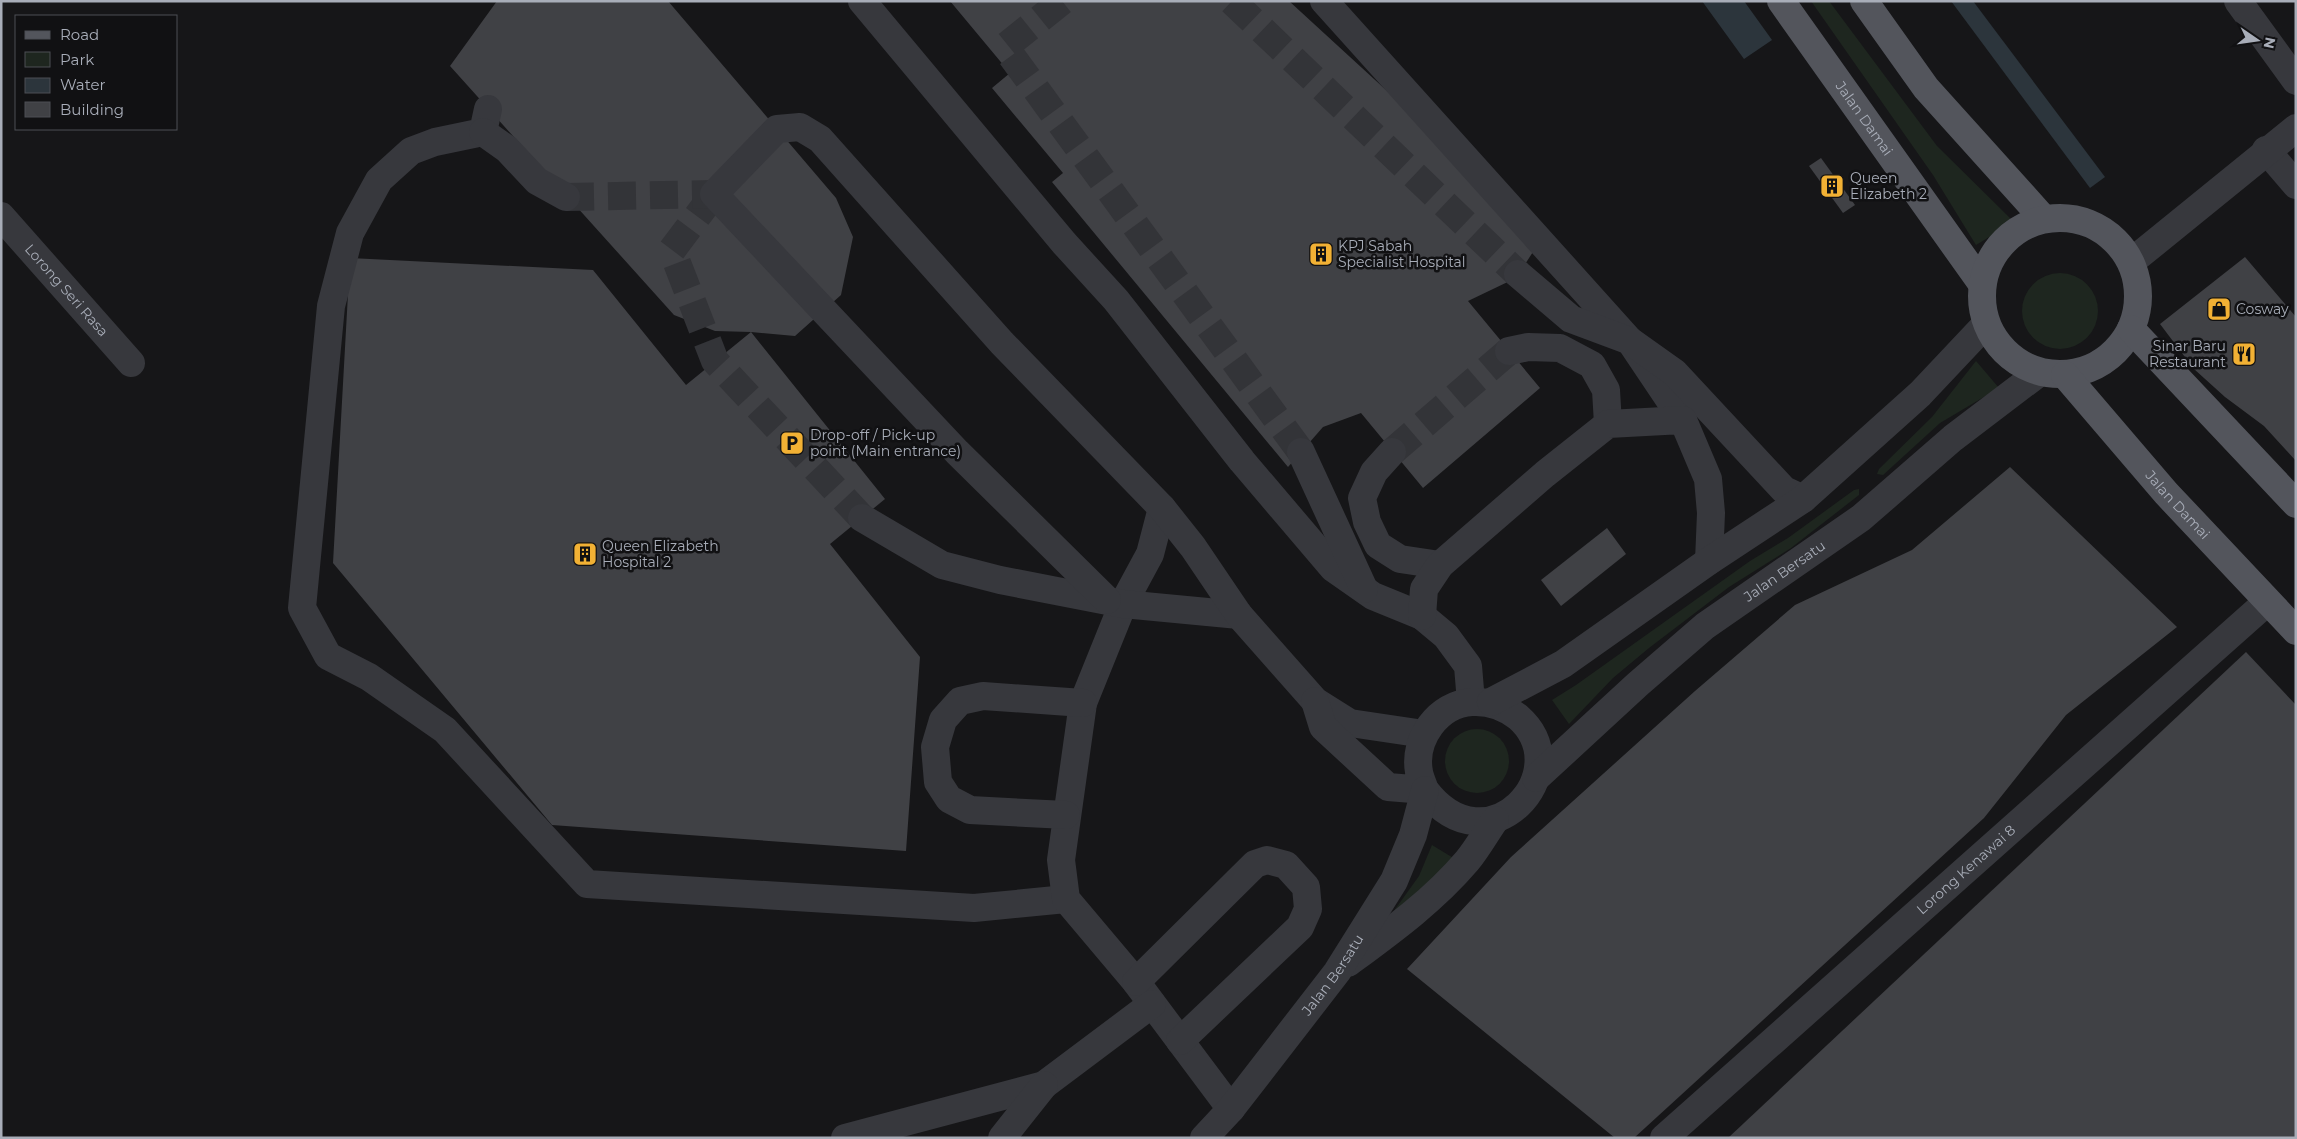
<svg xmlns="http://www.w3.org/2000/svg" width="2297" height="1139" font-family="Montserrat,sans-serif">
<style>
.green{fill:#1e261f}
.water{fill:#2c353c}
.building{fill:#404145}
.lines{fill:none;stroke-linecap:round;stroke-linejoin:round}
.minor-tunnel{stroke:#333438;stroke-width:28;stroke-dasharray:28 14;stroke-linecap:butt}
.minor{stroke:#37383d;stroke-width:28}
.major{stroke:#53555c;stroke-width:28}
.labels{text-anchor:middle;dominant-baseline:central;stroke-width:5;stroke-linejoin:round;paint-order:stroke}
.street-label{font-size:14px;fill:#a8adb8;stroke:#111113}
.poi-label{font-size:14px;fill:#a8adb8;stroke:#111113;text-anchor:start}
</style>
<rect width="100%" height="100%" fill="#161618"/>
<g class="green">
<polygon points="1811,1 1829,1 1937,146 2014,222 1976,245 1933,175"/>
<circle cx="2060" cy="311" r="38"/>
<polygon points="1976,361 1999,388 1940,423 1883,475 1877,474 1879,469 1932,417"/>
<polygon points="1859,489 1859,495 1791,548 1729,587 1649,648 1613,678 1569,724 1552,700 1576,685 1750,561 1788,538 1854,490"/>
<circle cx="1477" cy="761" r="32"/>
<polygon points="1432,845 1455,859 1391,915 1419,876"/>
</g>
<g class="water">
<polygon points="1702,1 1744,1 1772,40 1744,59"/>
<polygon points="1951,1 1973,1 2105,177 2090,188"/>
</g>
<g class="building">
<polygon points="497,1 668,1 836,198 853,237 841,295 795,336 751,332 885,499 830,544 920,657 906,851 552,825 333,563 350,258 593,270 686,385 751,332 715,331 674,315 450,66"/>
<polygon points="950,1 1289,1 1544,235 1516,278 1468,301 1540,388 1423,488 1361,413 1323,427 1288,467 1052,182 1063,173 992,88 1010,73"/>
<polygon points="1821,158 1855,205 1843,213 1809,166"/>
<polygon points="2245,257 2296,317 2296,461 2264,426 2225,397 2194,369 2160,324"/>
<polygon points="2010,467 2177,627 2066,715 1984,818 1634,1138 1615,1138 1407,969 1511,857 1695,691 1795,605 1912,550"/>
<polygon points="1607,528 1626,554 1561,606 1541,580"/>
<polygon points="2246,652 2296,705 2296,1138 1728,1138"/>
</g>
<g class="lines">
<g class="minor-tunnel">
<polyline points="1062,1 1005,47 1301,452"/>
<polyline points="1232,1 1518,274"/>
<polyline points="714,194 672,250 715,361 862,518"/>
<polyline points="566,197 714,194"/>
<polyline points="1392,452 1509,351"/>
</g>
<g class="minor">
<polyline points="862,1 1064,243 1116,300 1242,461 1333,568 1373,596 1422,616 1446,636 1468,666 1471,702"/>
<polyline points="1324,1 1630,341 1683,420"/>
<polyline points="2238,1 2296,81"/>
<polyline points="488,109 483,132 435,142 411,151 379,180 350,233 331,306 302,608 328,656 369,677 445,730 587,884 974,908 1066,899"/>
<polyline points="483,132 507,149 537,181 566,197"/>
<polyline points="2266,150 2296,185"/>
<path id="s1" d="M1,216L131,363"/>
<polyline points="2131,262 2296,128"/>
<polyline points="1518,274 1571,319 1630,341 1675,373 1784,490 1803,499"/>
<polyline points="1509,351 1528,347 1560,348 1592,365 1606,390 1608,424"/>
<polyline points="1301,452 1364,589"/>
<polyline points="1392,452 1374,472 1362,498 1367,522 1378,545 1400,559 1440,565"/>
<polyline points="1162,508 1150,554 1123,604 1083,703 1061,860 1066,899 1136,982 1231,1109"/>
<polyline points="862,518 942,565 1000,580 1123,604 1239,615"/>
<polyline points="1107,600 957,452 714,194 777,129 800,127 820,139 1002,343 1162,508 1193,547 1239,615 1315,701 1350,723 1424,734"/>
<polyline points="1422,616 1424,589 1440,565 1545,474 1608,424 1683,420 1708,479 1711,513 1709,561"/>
<path d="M1315,701L1323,727L1388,787L1425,790C1488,873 1580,771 1518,717C1504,706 1490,701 1472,702C1438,704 1413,739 1419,772C1420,778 1423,784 1425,790"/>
<polyline points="1491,702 1563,664 1709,561 1803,499 1920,394 1986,324"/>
<path id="s2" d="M1536,778L1638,684L1705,626L1861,518L1953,438L2040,372"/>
<polyline points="1066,815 970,810 949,799 938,782 935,747 943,720 960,701 983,696 1083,703"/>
<path d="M1348,963C1390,932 1433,901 1467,861C1477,849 1486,833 1495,820"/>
<polyline points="1136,982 1255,864 1267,860 1286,865 1306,887 1308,909 1300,927 1180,1041"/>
<polyline points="845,1138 1044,1085 1152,1004"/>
<polyline points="1002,1138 1044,1085"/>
<path id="s3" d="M1204,1138L1231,1109L1337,972L1394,881L1413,835L1425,790"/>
<path id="s4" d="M1664,1138L2267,602"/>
</g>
<g class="major">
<path id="s5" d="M1781,1L1982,284"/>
<polyline points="1864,1 1926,88 2043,218"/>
<circle cx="2060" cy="296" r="78"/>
<polyline points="2131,329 2296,504"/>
<path id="s6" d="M2065,375L2166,493L2296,631"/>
</g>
</g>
<defs>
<g id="building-square" transform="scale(1.25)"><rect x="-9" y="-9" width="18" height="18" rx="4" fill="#f2b134" stroke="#111113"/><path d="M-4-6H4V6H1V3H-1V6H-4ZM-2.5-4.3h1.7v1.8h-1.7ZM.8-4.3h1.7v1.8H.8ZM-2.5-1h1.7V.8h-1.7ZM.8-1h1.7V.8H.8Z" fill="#111"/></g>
<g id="shop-square" transform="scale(1.25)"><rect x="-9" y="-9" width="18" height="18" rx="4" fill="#f2b134" stroke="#111113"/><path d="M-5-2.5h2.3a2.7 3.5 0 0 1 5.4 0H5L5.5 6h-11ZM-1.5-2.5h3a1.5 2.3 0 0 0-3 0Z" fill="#111"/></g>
<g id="restaurant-square" transform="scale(1.25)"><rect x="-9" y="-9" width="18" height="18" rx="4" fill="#f2b134" stroke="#111113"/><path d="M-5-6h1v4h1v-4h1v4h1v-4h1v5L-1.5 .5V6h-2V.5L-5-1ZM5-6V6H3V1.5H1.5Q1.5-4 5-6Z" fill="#111"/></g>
<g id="parking-square" transform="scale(1.25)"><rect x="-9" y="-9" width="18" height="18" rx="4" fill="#f2b134" stroke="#111113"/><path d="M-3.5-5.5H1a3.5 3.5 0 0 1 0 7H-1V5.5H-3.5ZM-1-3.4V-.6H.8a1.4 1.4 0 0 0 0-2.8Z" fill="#111"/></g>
</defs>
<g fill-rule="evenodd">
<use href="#building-square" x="1832" y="186"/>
<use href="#building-square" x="1321" y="254"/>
<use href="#shop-square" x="2219" y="309"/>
<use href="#restaurant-square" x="2244" y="354"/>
<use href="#parking-square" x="792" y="443"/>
<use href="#building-square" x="585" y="554"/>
</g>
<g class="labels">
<g class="street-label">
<text stroke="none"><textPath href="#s5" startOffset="144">Jalan Damai</textPath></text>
<text stroke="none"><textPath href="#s1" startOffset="99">Lorong Seri Rasa</textPath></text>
<text stroke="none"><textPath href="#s6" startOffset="172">Jalan Damai</textPath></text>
<text stroke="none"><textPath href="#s2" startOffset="324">Jalan Bersatu</textPath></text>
<text stroke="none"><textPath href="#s4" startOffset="404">Lorong Kenawai 8</textPath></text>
<text stroke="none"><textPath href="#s3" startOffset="208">Jalan Bersatu</textPath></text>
</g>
<g class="poi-label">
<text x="1850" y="178">Queen<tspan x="1850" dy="16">Elizabeth 2</tspan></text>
<text x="1338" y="246">KPJ Sabah<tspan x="1338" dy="16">Specialist Hospital</tspan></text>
<text x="2236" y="309">Cosway</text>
<text x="2226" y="346" text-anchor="end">Sinar Baru<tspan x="2226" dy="16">Restaurant</tspan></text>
<text x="810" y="435">Drop-off / Pick-up<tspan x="810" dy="16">point (Main entrance)</tspan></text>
<text x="602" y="546">Queen Elizabeth<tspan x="602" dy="16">Hospital 2</tspan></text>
</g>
</g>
<rect width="2297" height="1139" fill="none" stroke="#a8adb8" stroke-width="5"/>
<rect x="15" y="15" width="162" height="115" fill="#111113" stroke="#4d4f55"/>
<rect x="25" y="31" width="25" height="8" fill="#53555c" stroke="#4d4f55"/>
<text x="60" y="40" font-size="15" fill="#a8adb8">Road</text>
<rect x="25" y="52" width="25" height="15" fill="#1e261f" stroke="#4d4f55"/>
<text x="60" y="65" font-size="15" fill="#a8adb8">Park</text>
<rect x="25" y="78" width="25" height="15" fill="#2c353c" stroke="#4d4f55"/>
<text x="60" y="90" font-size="15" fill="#a8adb8">Water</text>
<rect x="25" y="102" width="25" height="15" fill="#404145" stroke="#4d4f55"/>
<text x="60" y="115" font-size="15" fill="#a8adb8">Building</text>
<g transform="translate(2257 40) rotate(103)" stroke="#111113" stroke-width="4" paint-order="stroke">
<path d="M0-4L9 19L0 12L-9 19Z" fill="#a8adb8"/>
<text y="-8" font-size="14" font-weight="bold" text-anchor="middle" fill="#a8adb8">N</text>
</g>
</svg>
